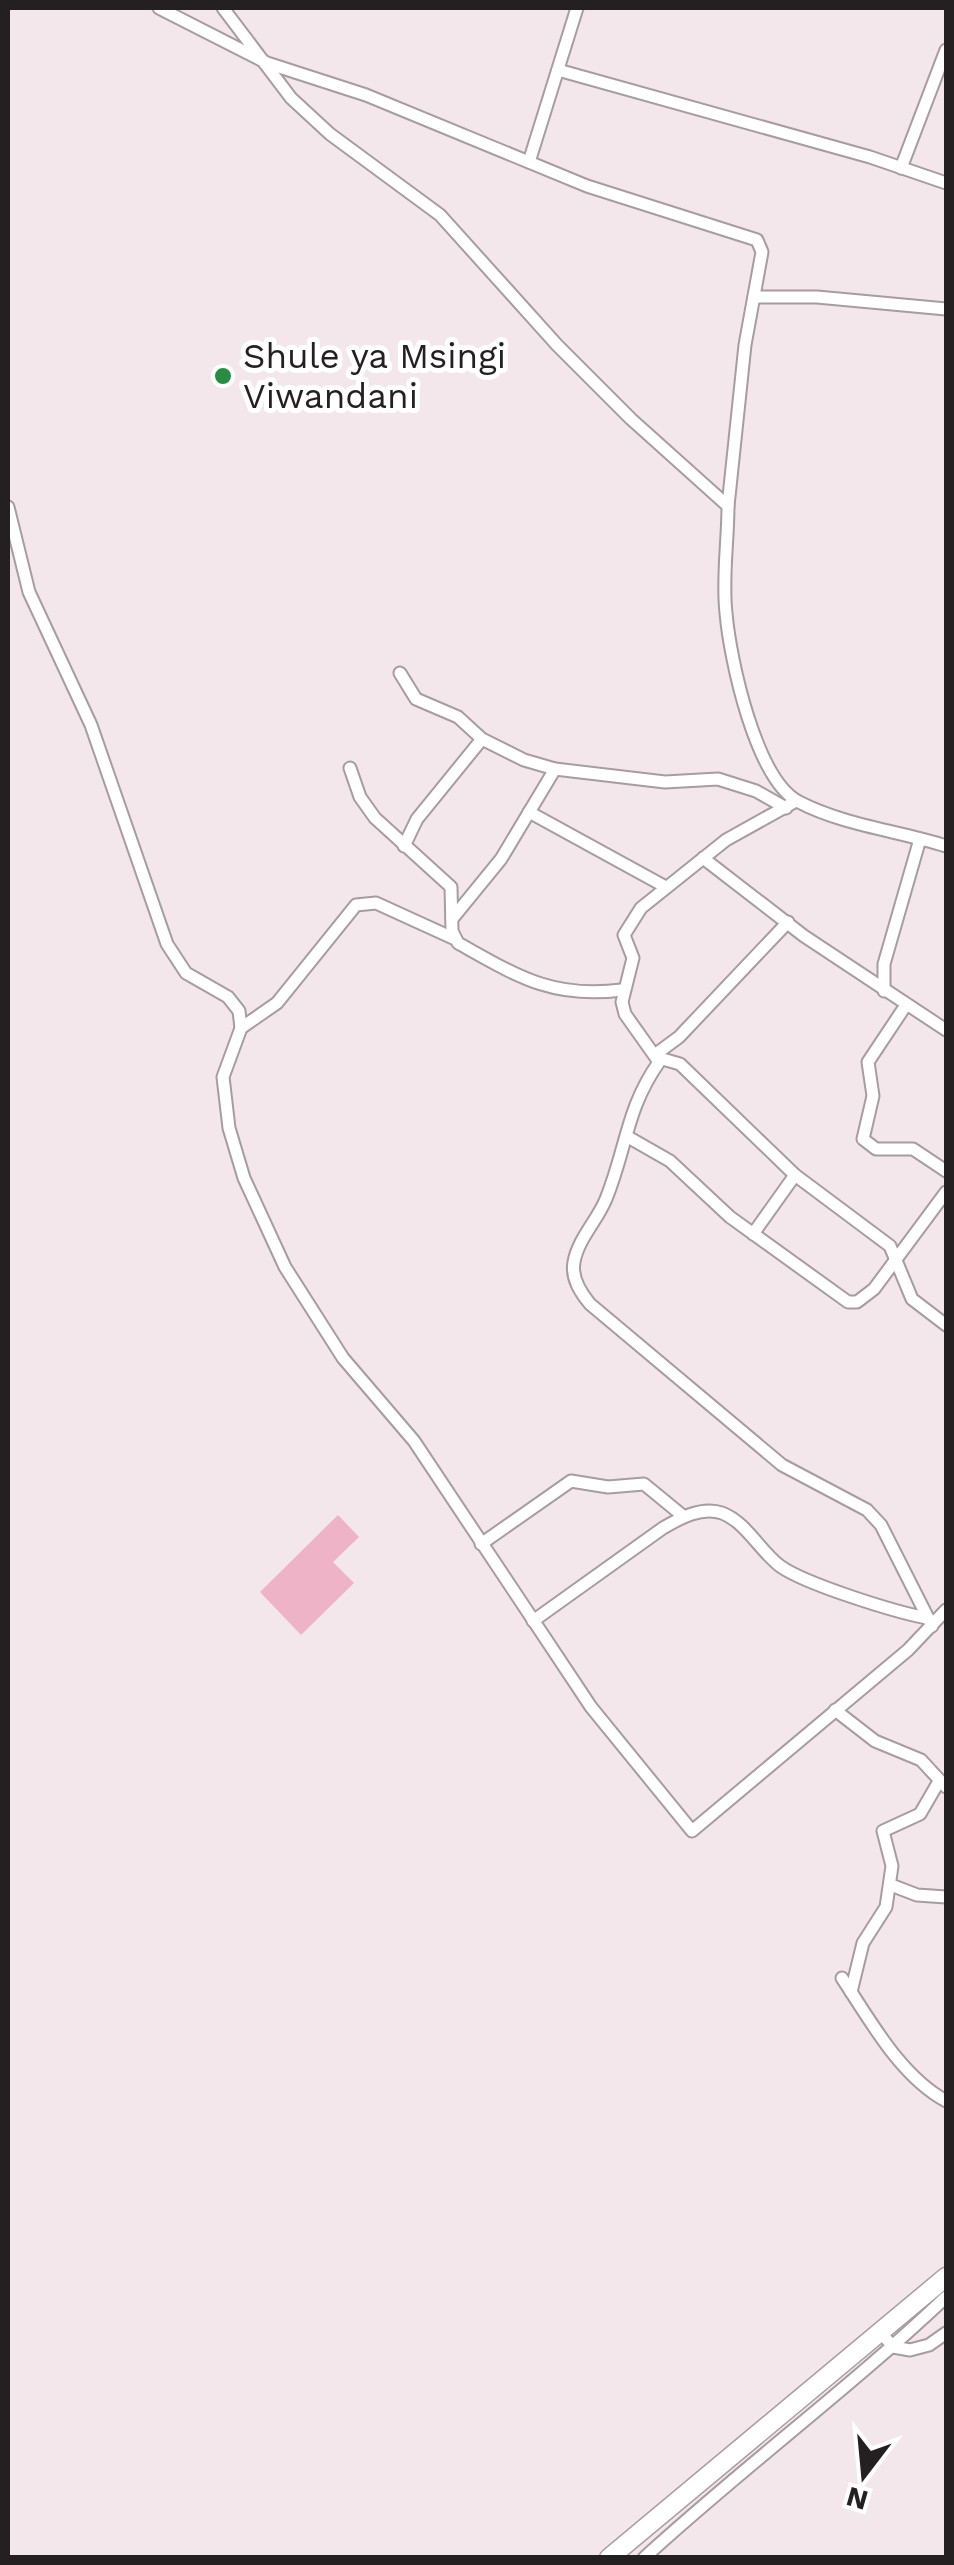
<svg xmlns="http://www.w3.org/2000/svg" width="954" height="2565" font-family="'Work Sans',sans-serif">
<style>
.grass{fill:#eeb3c7}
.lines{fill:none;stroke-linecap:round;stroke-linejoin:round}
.minor-casing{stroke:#a79c9f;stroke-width:15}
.trunk-casing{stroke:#a79c9f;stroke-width:21}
.minor{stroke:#fff;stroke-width:11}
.trunk{stroke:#fff;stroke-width:18}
.poi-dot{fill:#288d42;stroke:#fff;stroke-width:4}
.labels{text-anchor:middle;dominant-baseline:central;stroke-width:10;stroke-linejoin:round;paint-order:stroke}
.poi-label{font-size:35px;fill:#241f21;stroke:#fff;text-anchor:start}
</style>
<rect width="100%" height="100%" fill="#f3e7eb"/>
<polygon class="grass" points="338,1515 359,1537 333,1562 354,1583 301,1635 260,1592"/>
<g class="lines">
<g class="minor-casing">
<g id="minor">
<polyline points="159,8 267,63 366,95 587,186 757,240 762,252 745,345 728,506"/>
<path d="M223,8L291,98L330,134L440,215L557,345L631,419L728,506C728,542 722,578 726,613C730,660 756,780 799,802C843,825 899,831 946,846"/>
<polyline points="558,70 870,157 946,183"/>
<polyline points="529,162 577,8"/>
<polyline points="901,168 946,50"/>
<polyline points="754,297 817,297 946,309"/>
<polyline points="8,507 29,592 91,725 167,944 186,973 228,997 239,1011 241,1028 223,1077 229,1128 244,1178 285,1267 343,1358 414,1441 591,1707 692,1831 908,1650 946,1610"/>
<polyline points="400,673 416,699 458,717 482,739 524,760 555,769 665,782 718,779 756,791 786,808"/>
<path d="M350,768L360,797L375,818L451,887L452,931L458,943C517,976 552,999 622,990"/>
<path d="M796,801L726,840L641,908L624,935L633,958L622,1002L625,1014L659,1062C626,1109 627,1147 606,1199C597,1221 578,1239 574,1262C571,1278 580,1292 590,1304L782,1465L867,1510L881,1525L932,1626"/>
<polyline points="529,812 664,886"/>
<polyline points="404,846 417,819 482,739"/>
<polyline points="703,858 804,936 946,1030"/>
<polyline points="452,919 501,859 555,769"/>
<polyline points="884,991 884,964 920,839"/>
<polyline points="906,1005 868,1062 873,1096 863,1139 876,1149 913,1149 946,1171"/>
<polyline points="241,1028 277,1003 356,905 376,903 455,939"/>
<polyline points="656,1054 679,1037 788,922"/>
<polyline points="659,1058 680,1064 795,1175 890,1246 912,1299 946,1325"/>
<polyline points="628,1137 670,1161 730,1217 848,1302 857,1302 874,1289 946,1192"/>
<polyline points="753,1234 795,1175"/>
<polyline points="481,1544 571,1481 608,1487 644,1484 683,1516"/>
<path d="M533,1621L663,1528C680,1518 702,1506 722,1513C746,1522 760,1551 780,1566C805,1584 895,1612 927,1618"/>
<polyline points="835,1710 875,1741 921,1760 946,1787"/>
<polyline points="891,1885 917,1895 946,1897"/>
<path d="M842,1978C870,2020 900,2076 946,2101"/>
<polyline points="851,1992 863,1943 886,1907 892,1866 883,1831 920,1814 938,1783"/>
<polyline points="883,2335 893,2347 910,2350 929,2345 946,2333"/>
<path d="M644,2558C742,2468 850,2388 946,2297"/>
</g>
</g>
<g class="trunk-casing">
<polyline id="trunk" points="609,2558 946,2277"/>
</g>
<use href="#minor" class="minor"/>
<use href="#trunk" class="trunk"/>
</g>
<circle class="poi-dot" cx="223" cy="376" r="10"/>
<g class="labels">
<g class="poi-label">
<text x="243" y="356">Shule ya Msingi<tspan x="243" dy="40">Viwandani</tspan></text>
</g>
</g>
<rect width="954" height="2565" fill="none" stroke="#241f21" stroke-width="20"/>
<g transform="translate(864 2475) rotate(196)" stroke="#ffffff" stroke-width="8" paint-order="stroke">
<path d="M0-8L18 38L0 25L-18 38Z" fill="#241f21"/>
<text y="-15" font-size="28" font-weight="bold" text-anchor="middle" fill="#241f21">N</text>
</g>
</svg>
